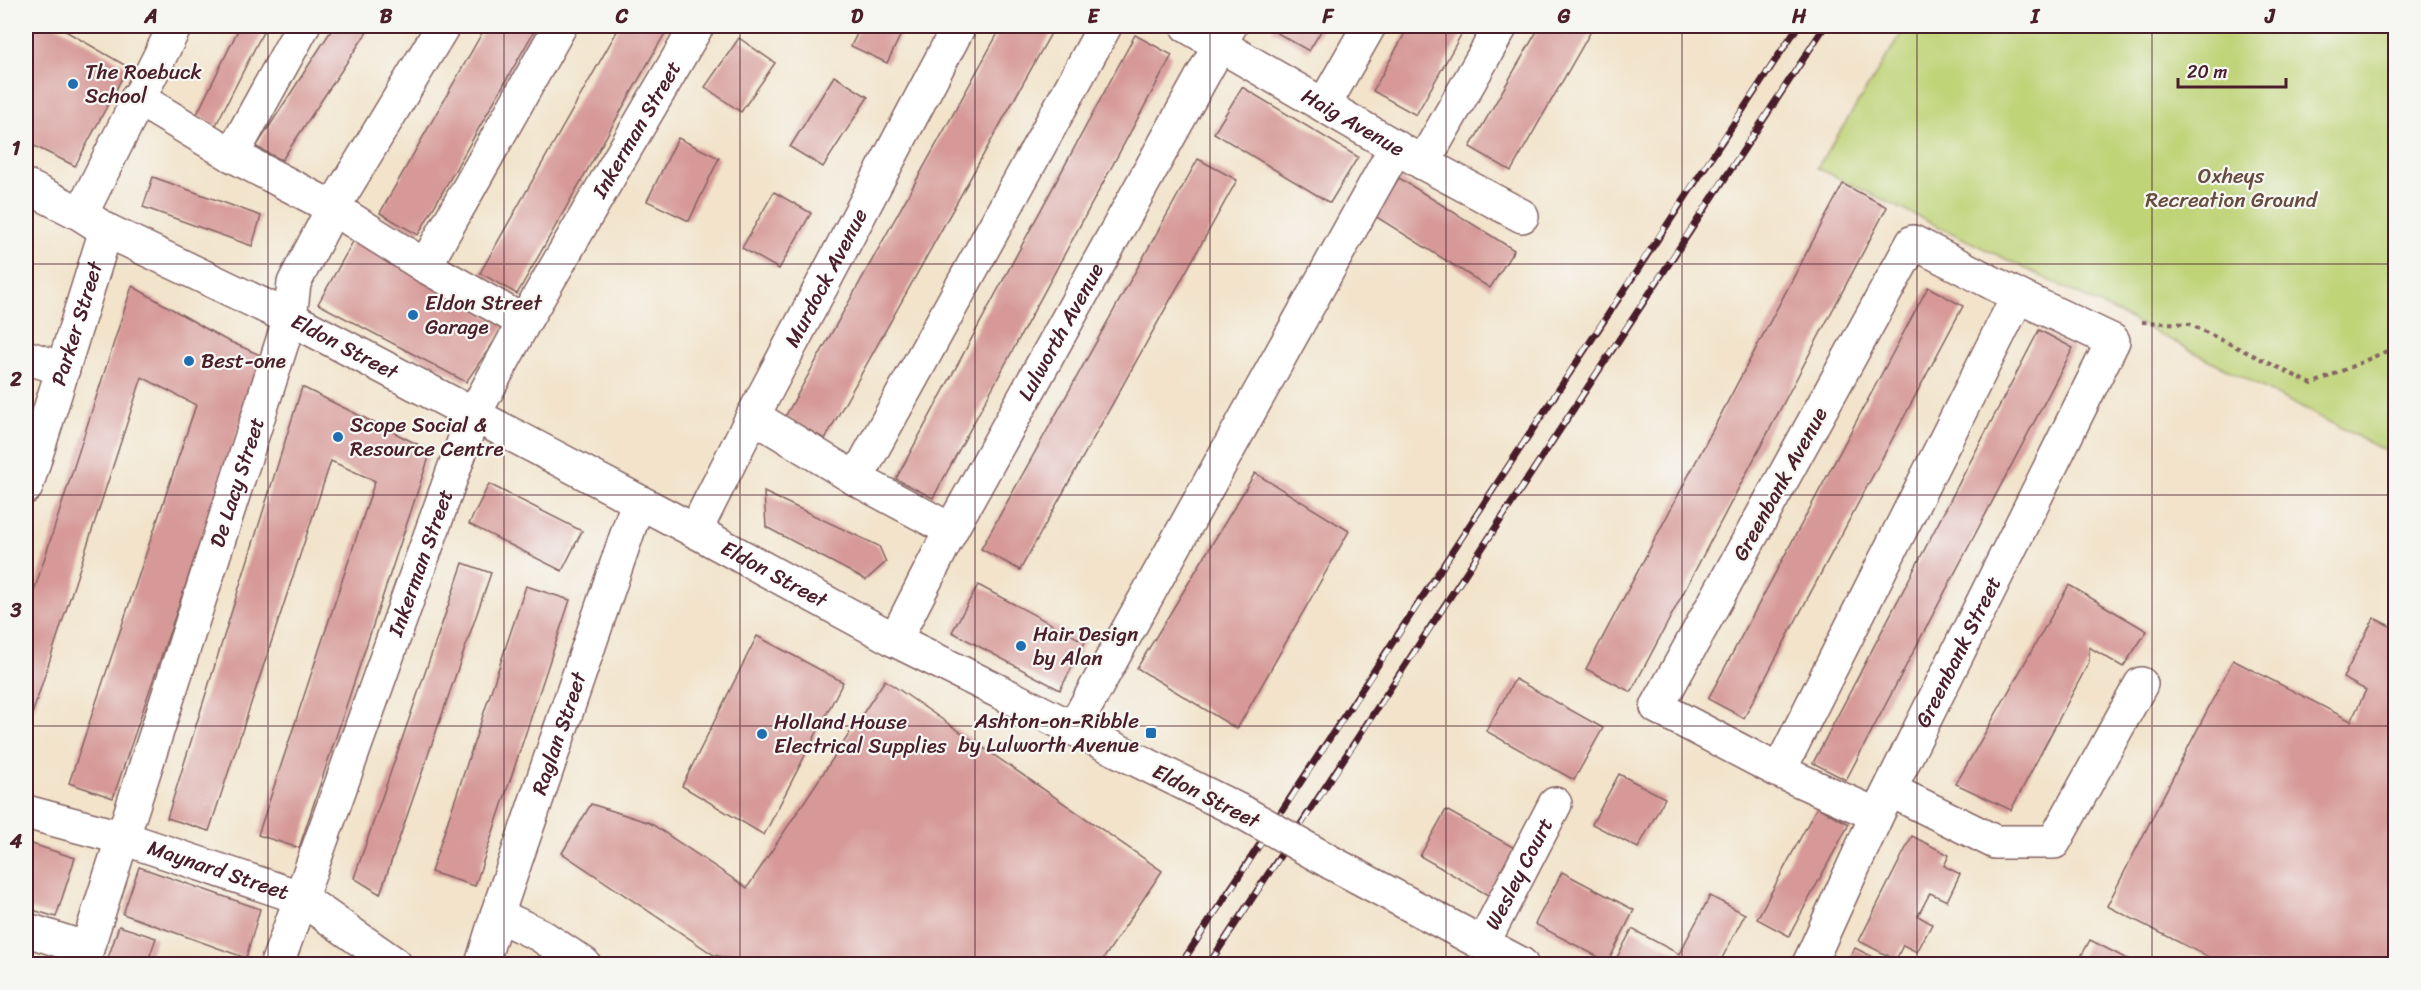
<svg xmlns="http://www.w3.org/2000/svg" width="2421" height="990" font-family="Sriracha,sans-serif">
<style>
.green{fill:#bfd377;stroke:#847951;stroke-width:1.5}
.building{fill:#d69997}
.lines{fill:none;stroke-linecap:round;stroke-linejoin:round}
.minor-casing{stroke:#856463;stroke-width:36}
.path{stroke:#856463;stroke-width:4;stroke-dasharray:4.5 4.5;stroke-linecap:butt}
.minor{stroke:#fff;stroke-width:33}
.rail-casing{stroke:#4a1f2b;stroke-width:7}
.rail{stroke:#f6f6f2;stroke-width:4.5;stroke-dasharray:14;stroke-linecap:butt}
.minor-bridge-casing{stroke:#856463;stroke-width:36;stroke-linecap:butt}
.minor-bridge{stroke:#fff;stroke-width:33}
.grid{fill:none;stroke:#4a1f2b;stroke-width:1.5;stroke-opacity:0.55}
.poi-dot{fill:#1f6fb2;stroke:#f6f6f2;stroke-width:2}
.labels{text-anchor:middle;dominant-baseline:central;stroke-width:4.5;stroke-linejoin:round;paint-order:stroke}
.poi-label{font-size:21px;fill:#4a1f2b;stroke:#f6f6f2;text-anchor:start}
.street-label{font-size:21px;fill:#4a1f2b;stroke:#f6f6f2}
.park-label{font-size:21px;fill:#674c3e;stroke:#f6f6f2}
.neatline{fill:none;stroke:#4a1f2b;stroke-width:2}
.grid-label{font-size:20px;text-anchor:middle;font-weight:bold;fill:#4a1f2b}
</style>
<rect width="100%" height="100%" fill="#f6f6f2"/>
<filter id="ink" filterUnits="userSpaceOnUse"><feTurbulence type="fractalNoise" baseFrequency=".0167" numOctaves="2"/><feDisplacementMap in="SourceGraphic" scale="12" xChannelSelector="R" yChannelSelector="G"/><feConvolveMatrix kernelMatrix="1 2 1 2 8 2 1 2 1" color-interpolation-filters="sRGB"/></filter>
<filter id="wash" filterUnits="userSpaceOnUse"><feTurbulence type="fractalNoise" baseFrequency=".008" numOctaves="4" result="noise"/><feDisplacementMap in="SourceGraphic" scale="24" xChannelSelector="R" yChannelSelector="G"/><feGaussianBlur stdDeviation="1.35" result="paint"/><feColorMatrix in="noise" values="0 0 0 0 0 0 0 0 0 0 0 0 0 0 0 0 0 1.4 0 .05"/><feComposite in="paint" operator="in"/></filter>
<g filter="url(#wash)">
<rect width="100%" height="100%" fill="#f2e3ca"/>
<polygon class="green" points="1906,26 2395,26 2395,456 2134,321 1817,168"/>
<g id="blocks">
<g class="building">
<polygon points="26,26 57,26 128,67 75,166 26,142"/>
<polygon points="240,26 266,26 215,127 197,114"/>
<polygon points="334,26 371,26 282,160 256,147"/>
<polygon points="486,26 537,26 418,235 380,213"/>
<polygon points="620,26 669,26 517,294 480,273"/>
<polygon points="861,26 905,26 887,63 851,46"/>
<polygon points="1002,26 1055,26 825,439 785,417"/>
<polygon points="1275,26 1324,26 1309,51 1272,30"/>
<polygon points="1409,26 1466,26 1416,115 1373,91"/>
<polygon points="1540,26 1594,26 1511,171 1470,147"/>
<polygon points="1135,35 1172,55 933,498 896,479"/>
<polygon points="739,38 775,63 741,112 705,87"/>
<polygon points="834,76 868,97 823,167 790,147"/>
<polygon points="1242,87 1358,157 1330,203 1214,133"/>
<polygon points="678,138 719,158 689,221 647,201"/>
<polygon points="1198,159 1237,180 1020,570 981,549"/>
<polygon points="153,177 261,216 252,246 143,207"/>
<polygon points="1399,178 1514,250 1490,288 1375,216"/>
<polygon points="1843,184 1887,207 1631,692 1586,669"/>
<polygon points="774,192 811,213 779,269 742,248"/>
<polygon points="355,238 505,326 466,382 318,304"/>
<polygon points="132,286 224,339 269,359 240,425 113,798 69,783 196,405 142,377 26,733 26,616"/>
<polygon points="1928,287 1963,306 1744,718 1708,699"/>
<polygon points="2039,330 2073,348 1846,780 1813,763"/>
<polygon points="302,387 431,451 299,848 258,835 375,481 331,461 209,831 167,818"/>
<polygon points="1255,473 1349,531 1237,729 1137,668"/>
<polygon points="489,484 582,531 562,571 469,524"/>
<polygon points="764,492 879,546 886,562 866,580 766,527"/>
<polygon points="463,563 491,573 380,894 354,878"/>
<polygon points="978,585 1085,642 1060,690 952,632"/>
<polygon points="2069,585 2147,631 2123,667 2089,647 2089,662 2011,810 1956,784"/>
<polygon points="526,586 570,600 475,886 431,872"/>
<polygon points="2374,618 2396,629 2396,964 2222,964 2107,906 2233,660 2351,721 2366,690 2343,678"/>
<polygon points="757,636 843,682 764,835 682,786"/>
<polygon points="1515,679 1603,728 1574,780 1486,731"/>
<polygon points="885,680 1162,871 1100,964 751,964 714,955 562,853 591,804 650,823 747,888"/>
<polygon points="1619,774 1665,798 1638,848 1592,824"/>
<polygon points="1817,807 1849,824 1789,936 1757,919"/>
<polygon points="1446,810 1520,851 1493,898 1420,856"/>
<polygon points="1912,836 1949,855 1944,866 1960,874 1947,901 1930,893 1918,916 1932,924 1917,952 1903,945 1896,960 1859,941"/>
<polygon points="26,842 75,858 56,917 26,908"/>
<polygon points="139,867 260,909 246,958 123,914"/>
<polygon points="1562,872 1634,910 1608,962 1535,924"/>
<polygon points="1710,896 1745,914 1719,964 1614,963 1632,929 1679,954"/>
<polygon points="119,926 156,938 147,964 106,964"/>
<polygon points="2090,940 2137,964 2077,964"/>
<polygon points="1855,948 1887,964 1846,964"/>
</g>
</g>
</g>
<g filter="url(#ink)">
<use href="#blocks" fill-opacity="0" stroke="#856463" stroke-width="1.5"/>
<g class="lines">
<g class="minor-casing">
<g id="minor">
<path id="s1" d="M1187,26L1423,163L1522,216"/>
<polyline points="137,98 232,155 333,208 425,266 524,322"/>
<polyline points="1324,105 1369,26"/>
<polyline points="232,155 303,26"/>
<polyline points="1423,163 1501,26"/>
<path id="s2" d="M26,186L81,214L106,230L290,318L695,531L895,640L1244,813"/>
<polyline points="81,214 175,26"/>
<polyline points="425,266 560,26"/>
<polyline points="26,357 63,369"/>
<polyline points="753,416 856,479 951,530"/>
<polyline points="856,479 1105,26"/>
<path id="s3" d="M26,487L106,230"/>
<path id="s4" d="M695,531L753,416L959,26"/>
<path id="s5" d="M895,640L951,530L1230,26"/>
<polyline points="1073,729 1396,147"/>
<polyline points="1779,771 2018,296"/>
<polyline points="1890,790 1995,842 2054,842 2141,684"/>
<path id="s6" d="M26,812L123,838L299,897L395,964"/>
<polyline points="1332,863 1521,964"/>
<polyline points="497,915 540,935 584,964"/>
<polyline points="34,932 87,949"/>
<path id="s7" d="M1483,943L1555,804"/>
<path id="s8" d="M82,964L290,318L294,283L333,208L443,26"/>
<path id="s9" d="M277,964L473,416L524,322L697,26"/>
<path id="s10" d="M482,964L497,915L638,502"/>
<path id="s11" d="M1809,964L1877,815L2113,341L2018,296L1913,242L1657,707L1779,771L1877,815"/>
</g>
</g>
<polyline class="path" points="2142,322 2189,324 2312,384 2396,347"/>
<use href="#minor" class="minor"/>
<g class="rail-casing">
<g id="rail">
<path d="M1181,964C1389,653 1590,337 1798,26"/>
<path d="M1209,964C1416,653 1618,337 1825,26"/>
</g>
</g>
<use href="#rail" class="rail"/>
<g class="minor-bridge-casing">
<polyline id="minor-bridge" points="1244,813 1332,863"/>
</g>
<use href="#minor-bridge" class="minor-bridge"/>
</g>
</g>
<path class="grid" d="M268,26V964M504,26V964M740,26V964M975,26V964M1210,26V964M1446,26V964M1682,26V964M1917,26V964M2152,26V964M26,264H2396M26,495H2396M26,726H2396"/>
<g class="poi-dot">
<circle cx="73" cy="84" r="6"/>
<circle cx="413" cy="315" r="6"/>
<circle cx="189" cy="361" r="6"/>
<circle cx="338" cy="437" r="6"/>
<circle cx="1021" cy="646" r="6"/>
<rect x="1145" y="727" width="12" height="12" rx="3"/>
<circle cx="762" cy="734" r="6"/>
</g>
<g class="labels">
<g class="poi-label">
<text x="85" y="72">The Roebuck<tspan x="85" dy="24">School</tspan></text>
<text x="425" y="303">Eldon Street<tspan x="425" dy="24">Garage</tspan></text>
<text x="201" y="361">Best-one</text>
<text x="350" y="425">Scope Social &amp;<tspan x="350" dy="24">Resource Centre</tspan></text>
<text x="1033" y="634">Hair Design<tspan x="1033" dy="24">by Alan</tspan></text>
<text x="1139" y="721" text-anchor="end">Ashton-on-Ribble<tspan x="1139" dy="24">by Lulworth Avenue</tspan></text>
<text x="774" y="722">Holland House<tspan x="774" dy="24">Electrical Supplies</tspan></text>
</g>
<g class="street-label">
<text stroke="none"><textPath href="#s1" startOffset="192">Haig Avenue</textPath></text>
<text stroke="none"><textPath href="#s9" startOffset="912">Inkerman Street</textPath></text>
<text stroke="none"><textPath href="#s4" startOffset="285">Murdock Avenue</textPath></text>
<text stroke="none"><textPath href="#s3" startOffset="171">Parker Street</textPath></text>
<text stroke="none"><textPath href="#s5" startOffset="350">Lulworth Avenue</textPath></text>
<text stroke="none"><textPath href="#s2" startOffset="357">Eldon Street</textPath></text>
<text stroke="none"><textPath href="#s8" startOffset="506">De Lacy Street</textPath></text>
<text transform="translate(1780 484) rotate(-61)">Greenbank Avenue</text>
<text stroke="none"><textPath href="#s9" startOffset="426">Inkerman Street</textPath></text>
<text stroke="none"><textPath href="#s2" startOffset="843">Eldon Street</textPath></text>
<text stroke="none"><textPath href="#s11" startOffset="346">Greenbank Street</textPath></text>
<text stroke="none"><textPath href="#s10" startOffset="243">Raglan Street</textPath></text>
<text transform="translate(1206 796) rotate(27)">Eldon Street</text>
<text stroke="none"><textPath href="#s6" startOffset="201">Maynard Street</textPath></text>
<text stroke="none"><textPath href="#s7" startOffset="78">Wesley Court</textPath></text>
</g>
<g class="park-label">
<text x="2231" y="176">Oxheys<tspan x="2231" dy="24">Recreation Ground</tspan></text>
</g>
</g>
<rect width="2421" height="990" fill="none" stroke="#f6f6f2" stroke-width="66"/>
<path d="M2178 78v9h108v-9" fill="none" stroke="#4a1f2b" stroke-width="3"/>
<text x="2187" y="78" font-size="18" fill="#4a1f2b" stroke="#f6f6f2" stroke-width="4.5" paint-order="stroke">20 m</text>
<rect x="33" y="33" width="2355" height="924" class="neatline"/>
<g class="grid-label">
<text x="151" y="23">A</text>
<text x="386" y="23">B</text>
<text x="622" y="23">C</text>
<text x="857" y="23">D</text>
<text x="1093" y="23">E</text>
<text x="1328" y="23">F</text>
<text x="1564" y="23">G</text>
<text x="1799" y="23">H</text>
<text x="2035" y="23">I</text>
<text x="2270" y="23">J</text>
<text x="16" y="155">1</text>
<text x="16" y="386">2</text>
<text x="16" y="617">3</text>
<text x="16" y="848">4</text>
</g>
</svg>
